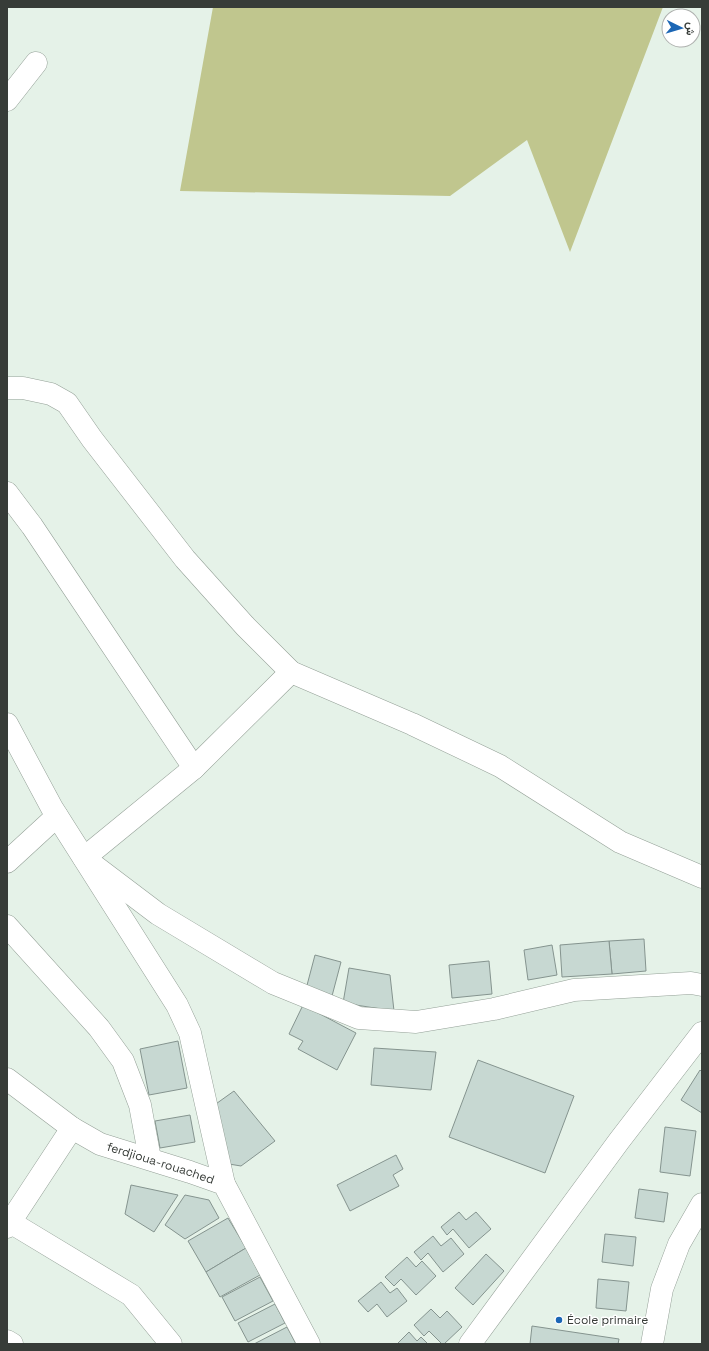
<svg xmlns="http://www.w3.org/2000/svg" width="709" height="1351" font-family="'Space Grotesk',Vazirmatn,sans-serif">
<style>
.forest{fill:#c0c68e}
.building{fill:#c7d8d2;stroke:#85948f}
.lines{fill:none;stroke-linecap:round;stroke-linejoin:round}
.minor-casing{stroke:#94a097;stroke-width:23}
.secondary-casing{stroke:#94a097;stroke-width:23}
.minor{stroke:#fff;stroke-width:22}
.secondary{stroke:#fff;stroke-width:22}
.poi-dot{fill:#1b66b5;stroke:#fff;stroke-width:1.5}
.labels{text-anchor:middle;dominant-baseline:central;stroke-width:3;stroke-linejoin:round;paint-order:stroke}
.street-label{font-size:12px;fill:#373c38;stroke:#fff}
.poi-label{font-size:12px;fill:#373c38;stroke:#fff;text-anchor:start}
</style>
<rect width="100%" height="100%" fill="#e5f2e8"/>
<polygon class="forest" points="213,7 663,7 570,252 527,140 450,196 180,191"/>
<g class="building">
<polygon points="644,939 646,971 612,974 609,941"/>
<polygon points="609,941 612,974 562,977 560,945"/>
<polygon points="552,945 557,975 528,980 524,950"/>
<polygon points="315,955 341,962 332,996 306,989"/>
<polygon points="489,961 492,994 452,998 449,965"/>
<polygon points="349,968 390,975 394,1011 343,1003"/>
<polygon points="303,1005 356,1033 337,1070 298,1049 303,1041 289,1034"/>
<polygon points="178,1041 187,1088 149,1095 140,1049"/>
<polygon points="374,1048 436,1052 431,1090 371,1085"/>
<polygon points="478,1060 574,1096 545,1173 449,1137"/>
<polygon points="700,1070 702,1072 702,1113 681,1100"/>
<polygon points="234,1091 275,1141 241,1166 229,1164 213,1106"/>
<polygon points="190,1115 195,1142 160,1148 155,1121"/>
<polygon points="665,1127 696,1131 690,1176 660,1172"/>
<polygon points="396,1155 403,1169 393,1175 399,1186 350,1211 337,1185"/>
<polygon points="131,1185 178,1195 154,1232 125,1214"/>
<polygon points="639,1189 668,1193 664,1222 635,1218"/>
<polygon points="185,1195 209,1200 219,1218 185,1239 165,1225"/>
<polygon points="459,1212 466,1220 476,1212 491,1229 469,1248 453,1229 447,1235 441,1227"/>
<polygon points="228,1218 246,1248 206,1272 188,1241"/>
<polygon points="605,1234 636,1237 633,1266 602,1262"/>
<polygon points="433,1236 441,1246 451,1238 464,1254 443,1272 428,1253 421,1260 414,1252"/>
<polygon points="246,1248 260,1275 220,1297 206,1272"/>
<polygon points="486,1254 504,1271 473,1305 455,1288"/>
<polygon points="407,1257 416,1267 422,1261 436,1276 416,1295 401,1279 394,1286 385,1277"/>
<polygon points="260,1277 273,1301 235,1321 222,1297"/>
<polygon points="598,1279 629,1282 626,1311 596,1308"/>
<polygon points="381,1282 390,1293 397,1288 407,1301 387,1317 377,1304 368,1312 358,1301"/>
<polygon points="275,1304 285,1323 248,1342 238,1323"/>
<polygon points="431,1309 440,1318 447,1311 462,1327 444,1344 442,1344 429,1331 424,1336 414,1325"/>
<polygon points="532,1326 619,1339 618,1344 530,1344"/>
<polygon points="287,1327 296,1344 254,1344"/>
<polygon points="409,1332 417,1341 421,1337 428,1344 397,1344"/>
</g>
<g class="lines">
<g class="minor-casing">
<g id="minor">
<polyline points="7,100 36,63"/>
<polyline points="7,388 23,388 51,394 67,403 92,439 185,559 245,626 291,672 412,724 500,766 620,842 702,877"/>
<polyline points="7,493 32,526 194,768"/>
<polyline points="291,672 194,768 84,858 158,914 273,983 359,1018 416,1022 494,1009 574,990 691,983 702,985"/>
<polyline points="7,724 52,808 177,1005 190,1033 224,1184"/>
<polyline points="7,862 57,816"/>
<polyline points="7,926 99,1028 123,1061 140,1105 150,1159"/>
<polyline points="10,1222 131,1295 171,1344"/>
<polyline points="7,1227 72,1128"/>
<polyline points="7,1341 12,1344"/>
<polyline points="470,1344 619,1141 702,1033"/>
<polyline points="652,1344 662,1289 679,1244 702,1204"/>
</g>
</g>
<g class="secondary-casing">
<g id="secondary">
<path id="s1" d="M7,1079L72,1128L100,1144L190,1172L224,1184L309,1344"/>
</g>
</g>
<use href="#minor" class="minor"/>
<use href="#secondary" class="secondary"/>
</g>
<circle class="poi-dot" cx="559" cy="1320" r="4"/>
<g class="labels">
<g class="street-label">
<text stroke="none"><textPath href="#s1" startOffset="177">ferdjioua-rouached</textPath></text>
</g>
<g class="poi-label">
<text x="567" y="1320">École primaire</text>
</g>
</g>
<rect width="709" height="1351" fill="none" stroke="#373c38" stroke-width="16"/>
<g transform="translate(681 28) rotate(95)"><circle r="19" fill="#ffffff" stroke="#afb1af"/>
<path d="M0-3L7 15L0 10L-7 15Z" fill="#1b66b5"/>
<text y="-6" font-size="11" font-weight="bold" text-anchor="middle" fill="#373c38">ش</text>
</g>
</svg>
